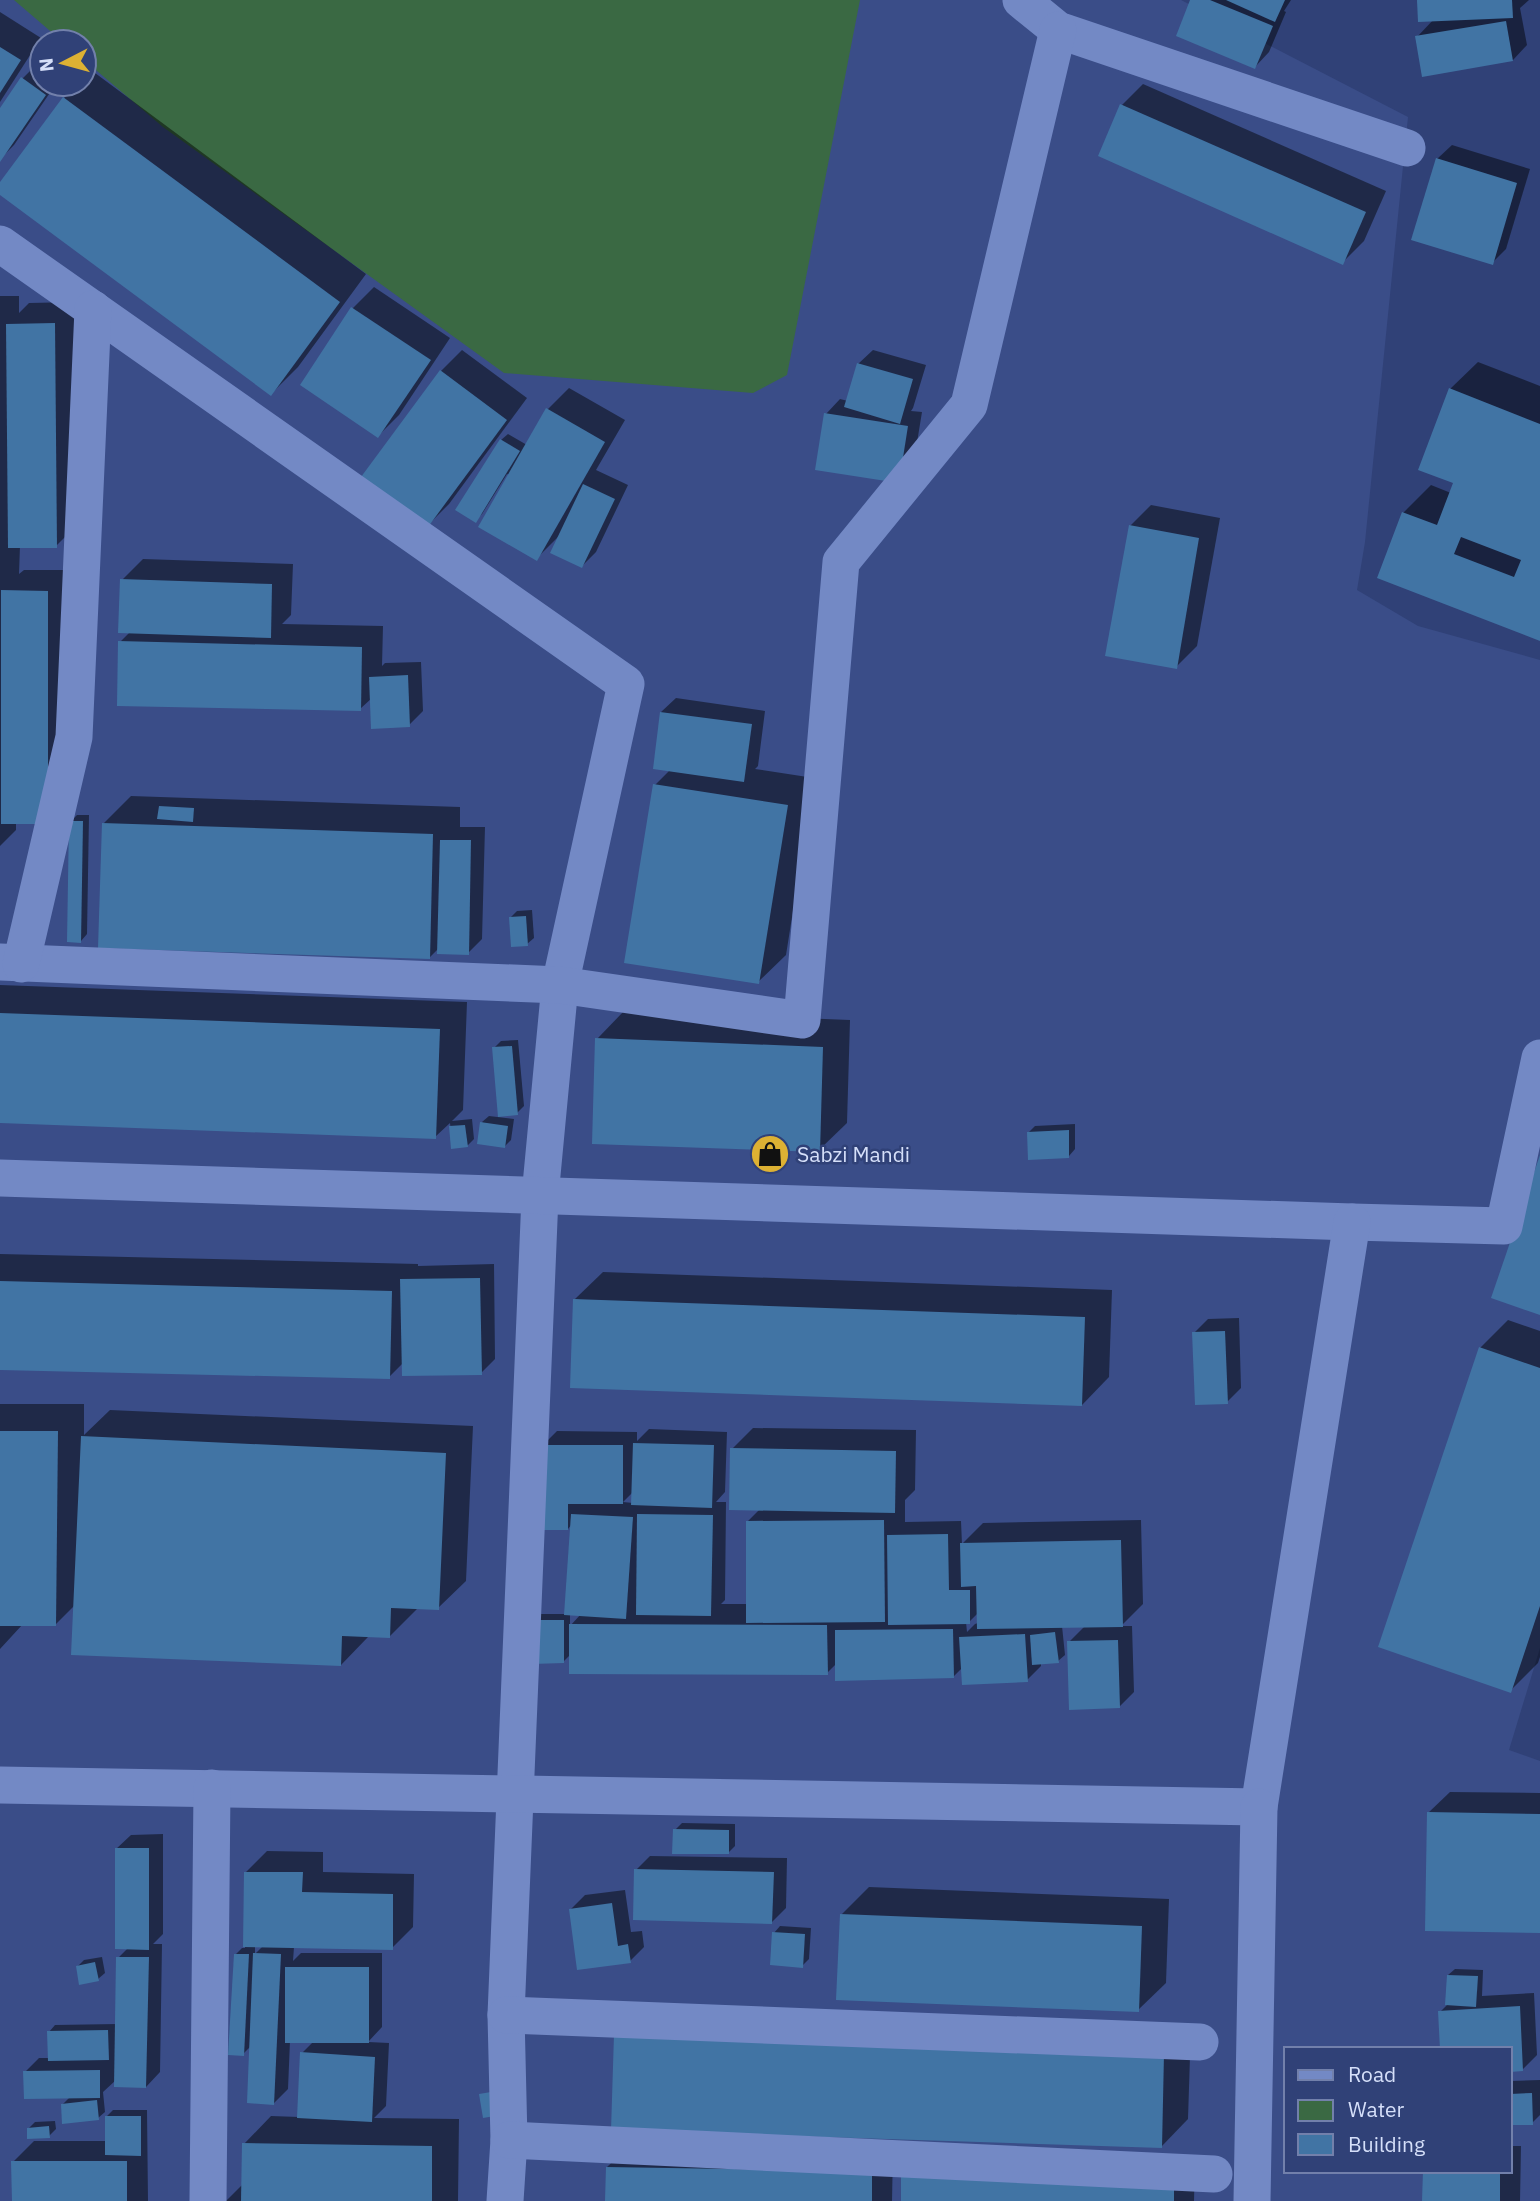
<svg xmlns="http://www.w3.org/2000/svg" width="1540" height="2201" font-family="'IBM Plex Sans',sans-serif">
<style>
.built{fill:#3a4d88;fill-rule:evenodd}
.water{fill:#3a6943}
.shadow{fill:#0007;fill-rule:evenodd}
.building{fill:#4174a4;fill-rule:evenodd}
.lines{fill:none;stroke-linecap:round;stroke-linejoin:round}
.minor{stroke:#7389c5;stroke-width:37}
.labels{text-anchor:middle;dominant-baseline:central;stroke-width:5;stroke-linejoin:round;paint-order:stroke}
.poi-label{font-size:21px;fill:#d5dff9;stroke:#304177;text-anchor:start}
</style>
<rect width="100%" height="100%" fill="#304177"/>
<path class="built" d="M0,0H1181L1408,117L1365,542L1357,590L1418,626L1540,660V1648L1509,1750L1540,1761V2201H0ZM42,42H84V84H42ZM1286,2049H1510V2171H1286Z"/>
<polygon class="water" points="14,0 860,0 787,375 753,393 504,373 163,127 84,60 84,42 63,42"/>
<g class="shadow">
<polygon points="1192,0 1291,0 1284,11 1286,12 1269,52 1255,67"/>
<polygon points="1419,0 1529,0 1520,8 1527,45 1513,60 1417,37 1434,19"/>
<polygon points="0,12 41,38 0,102"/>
<polygon points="37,64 42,68 42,84 56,84 14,145 0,159 0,111 23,78"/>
<polygon points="91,70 366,274 298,367 271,394 0,193 0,185 64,98 78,84 84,84 84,78"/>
<polygon points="1143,84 1386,191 1364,241 1343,262 1122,105"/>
<polygon points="1452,145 1530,169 1506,249 1492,263 1437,159"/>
<polygon points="374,287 450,338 399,415 378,436 353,308"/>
<polygon points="0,296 19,296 19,313 29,303 75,302 77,525 56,546 20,546 19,574 24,570 68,570 68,801 16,822 16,830 0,846"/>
<polygon points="462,350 527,398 449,504 428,525 363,476 441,371"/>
<polygon points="873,350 926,365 913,408 911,411 922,412 913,467 826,414 840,399 848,401 858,364"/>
<polygon points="1478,362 1540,386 1540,639 1403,513 1431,485 1451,493 1455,482 1450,389"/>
<polygon points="569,388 625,420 596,470 628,485 596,552 582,566 561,534 536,559 510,475 507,474 482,514 475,520 501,440 508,434 527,445 548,409"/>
<polygon points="1151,505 1220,518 1197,646 1176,667 1130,526"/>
<polygon points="143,559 293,564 291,615 282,624 383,626 382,666 385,663 421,662 423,711 409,725 372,698 360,709 120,642 130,632 122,580"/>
<polygon points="676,698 765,711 758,766 755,769 814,778 786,955 758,982 655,785 670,770 661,712"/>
<polygon points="131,796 460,807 460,827 485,827 482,939 468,953 439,948 429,958 103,824"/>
<polygon points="77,815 89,815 87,934 81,941 70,822"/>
<polygon points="532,910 534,938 527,944 511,917 517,911"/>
<polygon points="0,985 467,1002 463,1110 452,1121 472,1119 474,1139 468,1145 453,1147 450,1123 435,1137 0,1122"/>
<polygon points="624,1011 850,1020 847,1123 819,1150 597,1039"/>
<polygon points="518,1040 524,1106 517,1113 494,1048 501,1041"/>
<polygon points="489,1116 514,1119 511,1140 504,1147 482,1122"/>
<polygon points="1075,1124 1075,1149 1069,1156 1029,1132 1035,1126"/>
<polygon points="0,1254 418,1264 418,1266 494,1264 495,1359 481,1373 403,1363 389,1377 0,1368"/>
<polygon points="603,1272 1112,1290 1109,1377 1082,1405 575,1299"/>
<polygon points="1239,1318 1241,1388 1227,1402 1194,1333 1208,1319"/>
<polygon points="1508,1320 1540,1331 1540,1657 1538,1663 1510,1691 1480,1348"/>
<polygon points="0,1404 84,1404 84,1435 110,1410 473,1426 466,1581 438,1608 417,1609 389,1637 368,1637 341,1665 75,1605 56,1624 23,1624 0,1649"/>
<path d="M753,1428L916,1430L915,1490L905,1500V1522L961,1521L962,1544L983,1523L1141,1520L1143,1604L1121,1626H1132L1134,1692L1120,1706L1069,1642L1085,1626H1062L1065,1655L1058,1661L1041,1663V1666L1027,1680L963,1667L953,1677L837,1663L827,1673L571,1654L563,1662H534L540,1614H566L572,1524L568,1529L543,1445L557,1431L637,1432V1441L649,1429L727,1432L725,1492L716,1502H726L725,1600L721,1604H748L747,1522L761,1508L732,1449ZM633,1492V1503L623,1502ZM978,1613V1623L975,1624L967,1632L966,1622H969ZM570,1614H581L570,1626Z"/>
<polygon points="1450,1792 1540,1793 1540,1931 1428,1813"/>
<polygon points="682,1823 735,1824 735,1846 728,1853 675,1830"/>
<polygon points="163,1834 163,1934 153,1944 162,1944 160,2072 146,2087 116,2080 103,2092 105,2112 98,2118 63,2104 71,2096 25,2072 39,2058 50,2058 49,2032 55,2025 117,2024 118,1958 128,1948 116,1849 131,1835"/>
<path d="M267,1851L323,1852V1872L414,1874L413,1927L392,1948L294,1947L293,1961L301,1953H382V2027L368,2042L389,2043L386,2106L374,2118L459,2119L458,2201H226L243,2184L244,2144L271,2116L299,2117L302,2053L314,2041H290L288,2089L274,2103L251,2046L243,2054L236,1954L242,1948H245L246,1872ZM255,1946H263L255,1954Z"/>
<polygon points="650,1856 787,1858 786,1908 772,1922 636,1870"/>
<polygon points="869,1887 1169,1899 1166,1983 1138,2010 841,1915"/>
<polygon points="625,1890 631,1932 642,1931 644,1947 630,1961 571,1909 585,1895"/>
<polygon points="780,1926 811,1928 809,1959 802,1966 774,1933"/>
<polygon points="102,1957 105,1973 98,1979 78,1966 84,1960"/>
<polygon points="1455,1969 1483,1970 1482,1996 1534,1993 1537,2055 1523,2069 1510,2049 1440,2012 1447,2005 1448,1975"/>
<polygon points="1191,2026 1188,2119 1161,2147 616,2035"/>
<polygon points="1540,2080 1540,2115 1532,2123 1510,2124 1510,2081"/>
<polygon points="113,2110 147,2110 148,2201 13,2201 13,2162 34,2141 107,2141 107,2116"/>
<polygon points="55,2121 56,2129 49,2136 29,2128 35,2122"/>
<polygon points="629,2146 893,2151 892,2201 607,2201 607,2167"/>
<polygon points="1510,2146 1521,2146 1520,2201 1424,2201 1425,2171 1510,2171"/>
<polygon points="1195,2160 1194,2201 903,2201"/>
</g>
<g class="building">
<polygon points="1190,0 1210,0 1273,26 1255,69 1176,36"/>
<polygon points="1226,0 1285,0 1275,22"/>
<polygon points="1417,0 1512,0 1513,18 1418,22"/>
<polygon points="1506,21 1513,61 1422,77 1415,36"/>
<polygon points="0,47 21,60 0,93"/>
<polygon points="21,77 46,95 0,162 0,108"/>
<polygon points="63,97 340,302 271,396 0,195 0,182"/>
<polygon points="1120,104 1366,212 1343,265 1098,156"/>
<polygon points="1436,158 1517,183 1493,265 1411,240"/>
<polygon points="351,307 431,360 378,438 300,385"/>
<polygon points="55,323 57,548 8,548 6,324"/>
<polygon points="857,363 913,379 900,424 844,407"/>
<polygon points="440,370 507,420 428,527 361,477"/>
<path d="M1449,388L1540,424V641L1377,578L1402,512L1437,525L1453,483L1418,470ZM1461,537L1521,560L1514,577L1454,554Z"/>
<polygon points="546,408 605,442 537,561 478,527"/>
<polygon points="824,413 908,426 899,483 815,470"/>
<polygon points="500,439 520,451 476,523 455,510"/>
<polygon points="583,484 615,499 582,568 550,553"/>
<polygon points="1129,525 1199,538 1177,669 1105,656"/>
<polygon points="120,579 272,584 271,638 118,633"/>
<polygon points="1,590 48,591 48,824 1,824"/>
<polygon points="118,641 362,647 361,711 117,706"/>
<polygon points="408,675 410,727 371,729 369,677"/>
<polygon points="660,712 752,724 744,782 653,769"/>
<polygon points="653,784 788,805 759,984 624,963"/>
<polygon points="159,806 194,808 193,822 157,819"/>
<polygon points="69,821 83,821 81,943 67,942"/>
<polygon points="102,823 433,834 430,959 98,948"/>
<polygon points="440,840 471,840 469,955 437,954"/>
<polygon points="526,916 528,946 511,947 509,917"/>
<polygon points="0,1013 440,1029 436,1139 0,1123"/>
<polygon points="595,1038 823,1047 820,1152 592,1144"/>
<polygon points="512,1046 518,1115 498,1117 492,1047"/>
<polygon points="480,1122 508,1126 505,1148 477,1144"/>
<polygon points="465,1125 468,1147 451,1149 449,1126"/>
<polygon points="1069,1130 1069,1158 1028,1160 1027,1132"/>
<polygon points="1540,1155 1540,1315 1491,1298"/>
<polygon points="480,1278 482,1375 402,1376 400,1279"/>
<polygon points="0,1281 392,1291 390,1379 0,1370"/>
<polygon points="573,1299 1085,1317 1082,1406 570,1388"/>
<polygon points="1225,1331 1228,1404 1195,1405 1192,1332"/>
<polygon points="1479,1347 1540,1368 1540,1606 1511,1693 1378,1647"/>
<polygon points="0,1431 58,1431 56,1626 0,1626"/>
<polygon points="81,1436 446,1453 439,1610 391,1608 390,1638 342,1636 341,1666 71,1655"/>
<polygon points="633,1443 714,1445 712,1508 631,1505"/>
<polygon points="541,1445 623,1445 623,1504 568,1504 568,1530 541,1530"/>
<polygon points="730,1448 896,1451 895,1513 729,1510"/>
<polygon points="571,1514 633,1517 626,1619 564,1615"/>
<polygon points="637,1514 713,1515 711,1616 636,1615"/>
<polygon points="884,1520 885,1622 746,1623 746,1521"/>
<polygon points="948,1534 949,1590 970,1590 970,1624 888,1625 887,1535"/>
<polygon points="1121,1540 1123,1627 977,1629 976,1586 961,1587 960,1543"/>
<polygon points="531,1620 564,1620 564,1663 532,1664"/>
<polygon points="569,1624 827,1625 828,1675 569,1674"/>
<polygon points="953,1629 954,1678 835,1681 835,1630"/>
<polygon points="1055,1632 1059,1663 1032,1665 1030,1635"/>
<polygon points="1025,1634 1028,1682 962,1685 959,1637"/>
<polygon points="1118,1640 1120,1708 1069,1710 1067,1641"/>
<polygon points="1427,1812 1540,1814 1540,1933 1425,1931"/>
<polygon points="673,1829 729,1830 729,1854 672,1854"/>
<polygon points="115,1848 149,1848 149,1950 115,1949"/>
<polygon points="634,1869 774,1872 772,1924 633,1920"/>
<polygon points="244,1872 303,1872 302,1892 393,1894 393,1950 243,1947"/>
<polygon points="612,1903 618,1946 628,1944 631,1963 577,1970 569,1909"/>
<polygon points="840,1914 1142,1926 1139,2012 836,2000"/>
<polygon points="772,1932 805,1934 803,1968 770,1965"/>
<polygon points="253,1953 281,1954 274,2105 247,2103"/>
<polygon points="234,1954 249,1954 244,2056 228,2055"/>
<polygon points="116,1957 149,1957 146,2088 114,2087"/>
<polygon points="95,1962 99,1981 79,1985 76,1966"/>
<rect x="285" y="1967" width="84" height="76"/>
<polygon points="1447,1975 1478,1976 1476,2007 1445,2005"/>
<polygon points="1520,2006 1523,2071 1510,2072 1510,2049 1440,2049 1438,2011"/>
<polygon points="108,2030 109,2060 48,2061 47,2031"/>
<polygon points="614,2035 1164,2053 1162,2148 611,2130"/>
<polygon points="300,2052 375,2057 372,2122 297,2118"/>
<polygon points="100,2070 100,2098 24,2099 23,2071"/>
<polygon points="497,2091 501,2115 483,2118 479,2094"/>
<polygon points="1532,2093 1533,2125 1510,2125 1510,2094"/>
<polygon points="97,2100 99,2120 62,2124 61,2104"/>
<polygon points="105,2116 141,2116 141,2156 105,2155"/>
<polygon points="49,2126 50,2138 27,2139 27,2128"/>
<polygon points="242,2143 432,2146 432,2201 241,2201"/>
<polygon points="11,2161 127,2161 127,2201 12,2201"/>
<polygon points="606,2167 872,2171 872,2201 605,2201"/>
<polygon points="1423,2171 1500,2171 1500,2201 1422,2201"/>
<polygon points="901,2176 1174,2181 1174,2201 901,2201"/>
</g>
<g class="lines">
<g class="minor">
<polyline points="1021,0 1058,30 1407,148"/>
<polyline points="0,244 626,684 560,985 540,1196 506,2015 509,2140 505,2201"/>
<polyline points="0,962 560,985 802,1020 841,562 969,405 1058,30"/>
<polyline points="21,964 74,737 93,309"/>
<polyline points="0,1178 1352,1222 1504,1226 1540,1058"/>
<polyline points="0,1785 1259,1807 1352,1222"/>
<polyline points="506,2015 1200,2042"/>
<polyline points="509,2140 1214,2174"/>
<polyline points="208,2201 212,1788"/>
<polyline points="1252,2201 1259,1807"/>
</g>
</g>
<defs>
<g id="shop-disc" transform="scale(2.0125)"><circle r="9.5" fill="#ddb133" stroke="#304177"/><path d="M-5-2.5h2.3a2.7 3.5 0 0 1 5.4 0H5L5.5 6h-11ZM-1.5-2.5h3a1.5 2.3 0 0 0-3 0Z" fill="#111"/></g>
</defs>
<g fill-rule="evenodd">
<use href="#shop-disc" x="770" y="1154"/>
</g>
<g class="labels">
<g class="poi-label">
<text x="797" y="1154">Sabzi Mandi</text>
</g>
</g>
<rect x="1284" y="2047" width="228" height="126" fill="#304177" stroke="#7280ab" stroke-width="2"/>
<rect x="1298" y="2070" width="35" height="10" fill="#7389c5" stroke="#7280ab" stroke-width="2"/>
<text x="1348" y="2082" font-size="21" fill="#d5dff9">Road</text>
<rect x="1298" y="2100" width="35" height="21" fill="#3a6943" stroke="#7280ab" stroke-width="2"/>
<text x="1348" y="2117" font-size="21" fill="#d5dff9">Water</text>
<rect x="1298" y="2134" width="35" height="21" fill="#4174a4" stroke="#7280ab" stroke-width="2"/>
<text x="1348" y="2152" font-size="21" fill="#d5dff9">Building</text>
<g transform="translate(63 63) rotate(264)"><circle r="33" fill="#304177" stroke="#7280ab" stroke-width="2"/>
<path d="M0-5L12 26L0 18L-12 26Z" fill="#ddb133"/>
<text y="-10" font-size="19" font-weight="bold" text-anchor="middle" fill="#d5dff9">N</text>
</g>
</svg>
